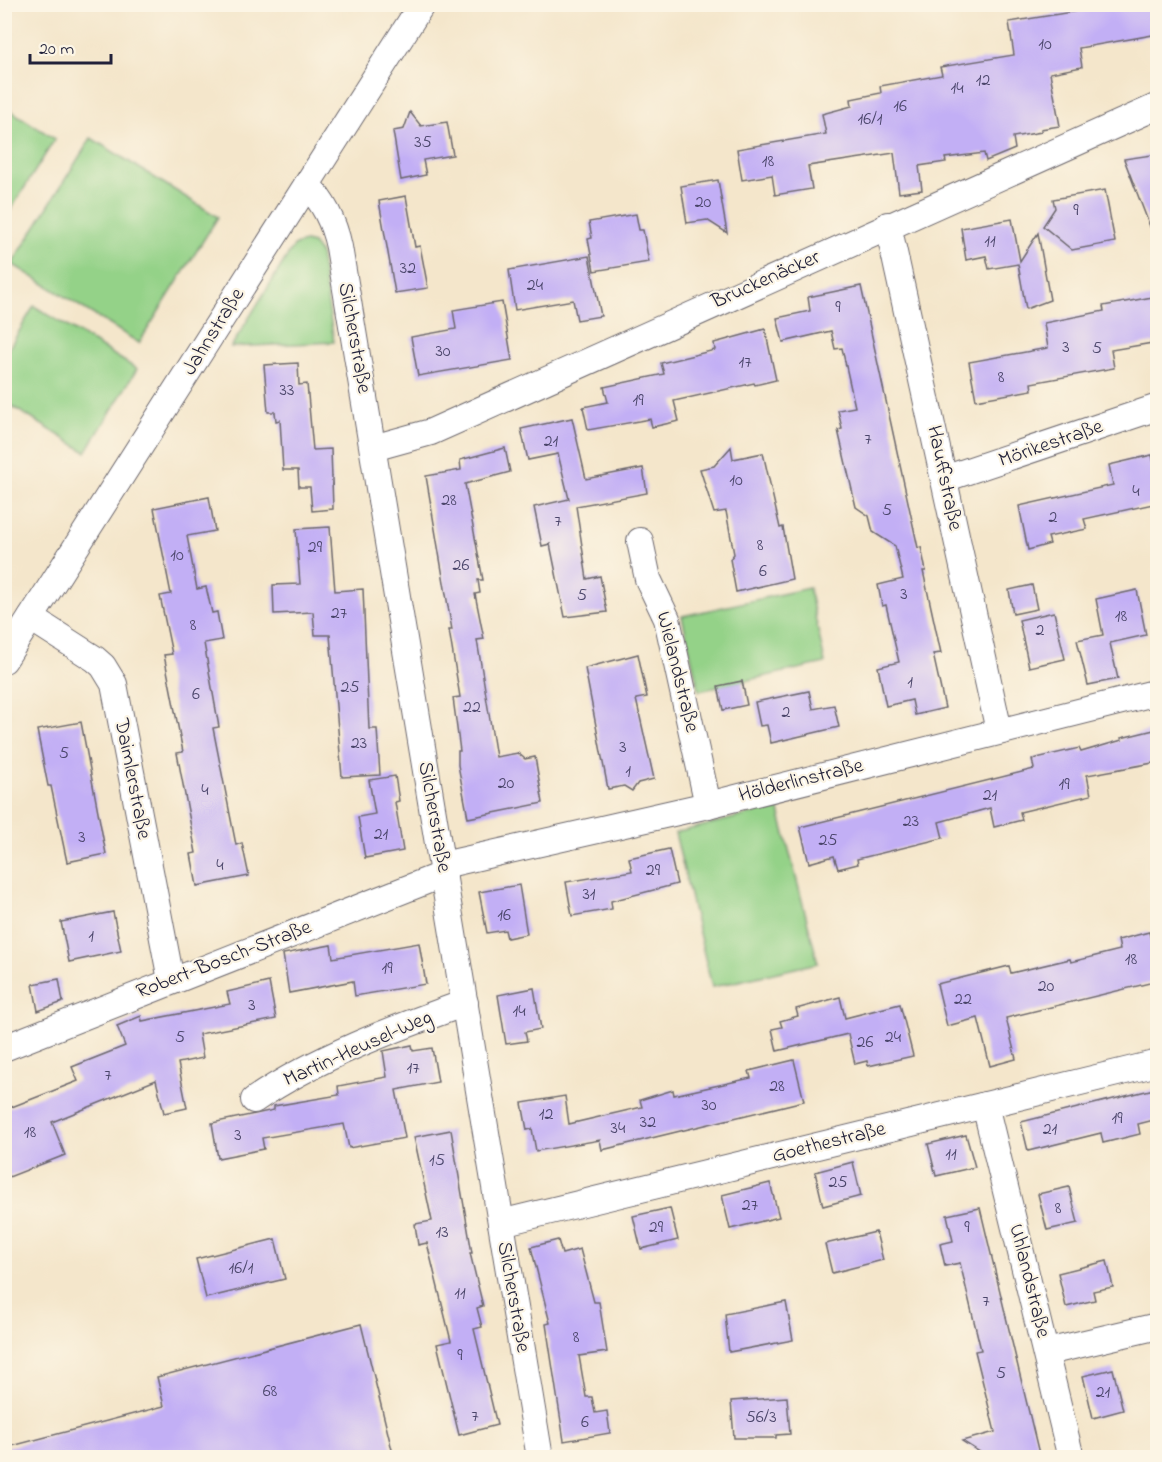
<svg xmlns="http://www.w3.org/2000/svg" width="1162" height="1462" font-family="'Indie Flower',sans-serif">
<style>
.green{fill:#94d288;stroke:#5b7a62;stroke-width:1.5}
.building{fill:#c2aff5}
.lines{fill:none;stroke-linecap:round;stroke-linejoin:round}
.minor-casing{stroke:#6c676d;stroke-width:28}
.minor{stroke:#fff;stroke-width:26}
.labels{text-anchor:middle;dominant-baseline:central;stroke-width:4.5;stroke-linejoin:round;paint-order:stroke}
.number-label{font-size:18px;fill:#4a456a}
.street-label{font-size:21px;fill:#22223b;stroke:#fcf5e5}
</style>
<rect width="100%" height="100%" fill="#fcf5e5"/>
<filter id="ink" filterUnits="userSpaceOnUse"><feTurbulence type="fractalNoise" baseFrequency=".0167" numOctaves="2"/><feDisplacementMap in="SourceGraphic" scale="12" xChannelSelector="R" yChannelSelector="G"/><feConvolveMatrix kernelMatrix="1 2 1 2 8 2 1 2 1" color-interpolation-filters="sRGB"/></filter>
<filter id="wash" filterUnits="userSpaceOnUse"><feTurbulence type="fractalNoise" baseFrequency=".008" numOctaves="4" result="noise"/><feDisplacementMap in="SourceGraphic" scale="24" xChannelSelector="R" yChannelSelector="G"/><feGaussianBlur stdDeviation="1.35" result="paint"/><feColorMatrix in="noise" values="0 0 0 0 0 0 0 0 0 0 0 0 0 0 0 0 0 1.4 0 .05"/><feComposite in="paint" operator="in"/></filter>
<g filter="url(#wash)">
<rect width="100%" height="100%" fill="#f4e6cb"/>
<g class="green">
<polygon points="5,107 55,139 5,219"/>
<polygon points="91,138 218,217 139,343 12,264"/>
<polygon points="305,242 313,244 320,253 334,342 231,347 291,250 295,245"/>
<polygon points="34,306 137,369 86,452 5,402 5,355"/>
<polygon points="809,588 825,663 699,691 682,616"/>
<polygon points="778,807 818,963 712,987 675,833"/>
</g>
<g id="blocks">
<g class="building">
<polygon points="1096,4 1158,4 1158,34 1079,48 1082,67 1050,73 1060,126 1041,129 1041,132 1013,137 1015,149 986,161 984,153 945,158 946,162 919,166 922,190 899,193 894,153 808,166 812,189 775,195 772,175 742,180 737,149 826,134 822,114 852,106 851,99 881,93 880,86 942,75 940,67 1014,55 1009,22 1097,8"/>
<polygon points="410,112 421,126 447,122 453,155 423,160 426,175 401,180 393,131 404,129"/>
<polygon points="1158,154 1158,242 1156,242 1124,159"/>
<polygon points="718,180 727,233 707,220 687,223 681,186"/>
<polygon points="1105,190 1115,242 1072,250 1043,226 1055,208 1053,199"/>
<polygon points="406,196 415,247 420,246 428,288 395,293 379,201"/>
<polygon points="636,214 639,230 643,230 649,262 594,271 588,239 592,238 589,222"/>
<polygon points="1012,219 1020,261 1038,233 1050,300 1026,309 1018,264 989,269 986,256 966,260 961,228"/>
<polygon points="589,256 601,316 577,320 573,300 515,310 509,270"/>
<polygon points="861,286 918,548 921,547 926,571 923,571 941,653 933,654 945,708 915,715 912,700 886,706 878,667 899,662 886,605 882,606 878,585 903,579 895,546 873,532 869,516 856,507 838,430 842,429 838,410 855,407 842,348 835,349 831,331 783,342 777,318 810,311 808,297"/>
<polygon points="1158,296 1158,342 1111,350 1114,368 1031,383 1032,390 976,400 969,362 1048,348 1044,323 1104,311 1103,306"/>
<polygon points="502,302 512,360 418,376 411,337 456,329 453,310"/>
<polygon points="765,329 776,380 755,385 754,383 674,401 679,421 652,427 650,419 588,430 583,407 608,402 604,387 664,374 661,363 715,350 714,343"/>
<polygon points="298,363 299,385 307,384 313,450 331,449 333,509 312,511 310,487 299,487 298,470 283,470 280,420 276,421 275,412 268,412 264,365"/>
<polygon points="572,418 586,479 643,468 647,493 576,506 587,579 600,576 607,612 565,617 550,544 542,546 534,507 569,499 558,454 528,460 521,429"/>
<polygon points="731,447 733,459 763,453 780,528 783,527 792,579 736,592 730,559 734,554 726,511 714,513 700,469 714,466"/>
<polygon points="505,448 510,472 465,484 483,580 478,580 480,593 475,594 484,639 477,640 496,757 518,753 525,759 535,757 543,803 468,818 458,765 458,751 460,751 453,698 460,697 449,630 452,630 426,476 461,470 460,460"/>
<polygon points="1152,455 1158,480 1158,503 1084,519 1087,529 1048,537 1050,544 1028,550 1019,506 1113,485 1109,465"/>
<polygon points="209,497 215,531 187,536 197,589 206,587 212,613 217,612 222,640 204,643 219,727 213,728 236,845 242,843 249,876 197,886 191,854 196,853 177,753 183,752 164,655 172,654 160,596 171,594 154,508"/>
<polygon points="330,527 335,591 363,589 369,729 377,729 380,775 342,777 330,635 315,635 313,612 274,614 273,585 300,584 296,529"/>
<polygon points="1032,585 1037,609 1013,614 1009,590"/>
<polygon points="1137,590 1146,635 1110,643 1118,679 1088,685 1077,640 1103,635 1096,599"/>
<polygon points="1054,612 1065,659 1029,667 1019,620"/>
<polygon points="638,654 647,697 636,699 654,779 638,783 632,791 624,786 608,789 585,668"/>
<polygon points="742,681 747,705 723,710 718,686"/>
<polygon points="809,691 813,709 834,705 839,727 771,743 767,725 760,726 755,702"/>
<polygon points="81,722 106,854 67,862 51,786 48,786 37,730"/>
<polygon points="1158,729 1158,762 1087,775 1091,795 1020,812 1022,820 994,827 990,808 939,822 943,838 857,859 858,864 838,869 834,856 809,863 800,827 1034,769 1032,759 1079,748 1081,752 1122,740 1121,738"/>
<polygon points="395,776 399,801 395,802 403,851 365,858 358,817 375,814 369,780"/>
<polygon points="669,849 677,884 611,901 612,909 572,916 566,882 632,871 629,858"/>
<polygon points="519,885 527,934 507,938 505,930 487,933 479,892"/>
<polygon points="113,912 121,951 69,962 61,922"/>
<polygon points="1149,932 1158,967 1158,981 1006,1018 1016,1059 990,1066 978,1018 947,1026 937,984 1009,966 1011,973 1070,959 1071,962 1120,950 1118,940"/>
<polygon points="419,943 426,984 355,996 353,981 289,993 283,954 331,945 333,958"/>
<polygon points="59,979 63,1002 38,1011 33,984"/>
<polygon points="269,982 276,1019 199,1034 203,1058 178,1063 187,1108 164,1113 156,1080 52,1122 65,1155 4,1179 4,1110 78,1081 72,1067 125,1046 117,1026 141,1016 142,1021 230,1004 227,992"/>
<polygon points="534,988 541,1029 525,1032 527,1041 506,1044 498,995"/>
<polygon points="840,997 845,1018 900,1004 913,1056 868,1066 867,1061 855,1064 848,1034 777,1051 772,1029 782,1027 780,1021 798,1016 796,1009"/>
<polygon points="412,1045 413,1051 432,1048 438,1082 396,1090 405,1138 349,1148 344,1124 262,1138 264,1149 218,1158 212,1123 274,1110 274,1106 339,1095 338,1086 387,1077 383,1051"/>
<polygon points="794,1060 804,1101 602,1150 600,1140 536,1151 532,1129 527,1130 522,1103 565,1096 569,1124 642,1107 640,1100 673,1090 674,1095 751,1078 749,1071"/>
<polygon points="1158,1088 1158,1119 1138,1124 1140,1134 1103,1143 1101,1133 1028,1151 1021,1122"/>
<polygon points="451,1130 472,1253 470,1253 483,1306 477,1308 482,1327 474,1329 497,1425 459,1435 437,1344 451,1341 427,1243 418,1245 415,1224 432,1221 414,1137"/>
<polygon points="966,1135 975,1167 936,1176 928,1144"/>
<polygon points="853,1162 861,1196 823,1206 815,1172"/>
<polygon points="770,1183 779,1217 730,1229 722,1195"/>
<polygon points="1069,1187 1078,1223 1047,1230 1038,1194"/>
<polygon points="670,1208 678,1240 641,1249 633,1216"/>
<polygon points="980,1208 1012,1342 1040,1458 989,1458 962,1441 995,1432 975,1351 981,1350 960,1263 945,1266 940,1244 953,1241 947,1215"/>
<polygon points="876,1232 883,1260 832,1273 825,1244"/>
<polygon points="275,1239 285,1279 206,1298 196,1259"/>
<polygon points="558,1240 562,1254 580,1249 594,1302 599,1302 607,1352 579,1356 586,1397 592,1397 595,1413 607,1411 610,1433 564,1441 546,1324 550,1323 531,1247"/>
<polygon points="1107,1261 1113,1287 1093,1291 1095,1300 1066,1307 1058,1273"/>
<polygon points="786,1302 793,1340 729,1352 725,1314"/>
<polygon points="361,1324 394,1458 4,1458 4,1448 164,1406 157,1377"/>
<polygon points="1113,1369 1123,1410 1093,1418 1083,1376"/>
<polygon points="787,1397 790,1434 776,1435 776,1438 734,1438 731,1401"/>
</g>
</g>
</g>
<g filter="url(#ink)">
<use href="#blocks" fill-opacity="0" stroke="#6c676d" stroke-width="1.5"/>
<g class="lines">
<g class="minor-casing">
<g id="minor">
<path d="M307,185C324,202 334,223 339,247L540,1458"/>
<polyline points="888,225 999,731"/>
<polyline points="373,448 431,432 1158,106"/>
<polyline points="944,479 1158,407"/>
<polyline points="640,541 648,579 667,619 708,805"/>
<polyline points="31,618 95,659 103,666 114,684 171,980"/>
<polyline points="4,660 422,4"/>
<polyline points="443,865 708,805 1158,692"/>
<polyline points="4,1048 444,874"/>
<path d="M254,1100C317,1057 393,1029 465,1003"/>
<polyline points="985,1105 1071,1458"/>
<polyline points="501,1223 1158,1063"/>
<polyline points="1047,1352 1158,1326"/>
</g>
</g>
<use href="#minor" class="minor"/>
</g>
</g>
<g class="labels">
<g class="number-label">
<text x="1045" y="45">10</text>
<text x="983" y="81">12</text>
<text x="957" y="89">14</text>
<text x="900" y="107">16</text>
<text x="870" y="120">16/1</text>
<text x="423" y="143">35</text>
<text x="768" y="162">18</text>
<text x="703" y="203">20</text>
<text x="1076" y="211">9</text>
<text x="990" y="242">11</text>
<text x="408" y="269">32</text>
<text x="535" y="286">24</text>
<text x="838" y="308">9</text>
<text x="1066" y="348">3</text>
<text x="1097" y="349">5</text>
<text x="443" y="352">30</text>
<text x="745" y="363">17</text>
<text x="1001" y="378">8</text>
<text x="287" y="391">33</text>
<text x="638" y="401">19</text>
<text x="868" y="440">7</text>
<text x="551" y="442">21</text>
<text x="736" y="481">10</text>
<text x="1136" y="492">4</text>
<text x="449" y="501">28</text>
<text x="887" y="511">5</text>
<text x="1053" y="518">2</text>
<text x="558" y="522">7</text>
<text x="760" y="546">8</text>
<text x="315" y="548">29</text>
<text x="177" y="556">10</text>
<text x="461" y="566">26</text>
<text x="763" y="572">6</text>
<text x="904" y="595">3</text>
<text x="582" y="596">5</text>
<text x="339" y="614">27</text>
<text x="1121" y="617">18</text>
<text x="193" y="626">8</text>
<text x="1040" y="631">2</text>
<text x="910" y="683">1</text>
<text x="350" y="688">25</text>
<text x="196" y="695">6</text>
<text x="472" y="708">22</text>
<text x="786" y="713">2</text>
<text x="359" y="744">23</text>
<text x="623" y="748">3</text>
<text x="64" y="754">5</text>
<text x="628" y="772">1</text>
<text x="506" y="784">20</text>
<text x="1064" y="785">19</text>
<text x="205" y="791">4</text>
<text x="990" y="796">21</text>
<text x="911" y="822">23</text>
<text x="381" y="835">21</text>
<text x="82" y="838">3</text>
<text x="828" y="841">25</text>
<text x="220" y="866">4</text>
<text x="653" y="871">29</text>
<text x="589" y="895">31</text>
<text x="504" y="916">16</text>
<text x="91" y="937">1</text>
<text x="1131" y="960">18</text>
<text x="387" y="969">19</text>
<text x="1046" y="987">20</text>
<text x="963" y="1000">22</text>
<text x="252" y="1006">3</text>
<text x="519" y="1012">14</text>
<text x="180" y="1038">5</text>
<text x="893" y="1038">24</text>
<text x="865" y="1043">26</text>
<text x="413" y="1069">17</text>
<text x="108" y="1076">7</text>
<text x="777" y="1087">28</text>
<text x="709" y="1106">30</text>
<text x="546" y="1115">12</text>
<text x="1117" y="1119">19</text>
<text x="648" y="1123">32</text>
<text x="618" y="1129">34</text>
<text x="1050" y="1130">21</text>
<text x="30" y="1133">18</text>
<text x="238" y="1136">3</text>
<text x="951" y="1155">11</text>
<text x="437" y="1161">15</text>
<text x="838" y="1183">25</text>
<text x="750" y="1206">27</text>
<text x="1058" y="1209">8</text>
<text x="656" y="1228">29</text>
<text x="967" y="1228">9</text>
<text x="442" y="1233">13</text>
<text x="241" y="1269">16/1</text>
<text x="460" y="1294">11</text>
<text x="986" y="1302">7</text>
<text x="576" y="1338">8</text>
<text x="460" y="1356">9</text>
<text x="1001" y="1374">5</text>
<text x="270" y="1392">68</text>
<text x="1103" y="1393">21</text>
<text x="475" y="1417">7</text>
<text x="761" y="1418">56/3</text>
<text x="585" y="1423">6</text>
</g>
<g class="street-label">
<text transform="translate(766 280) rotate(-24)">Bruckenäcker</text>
<text transform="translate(214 332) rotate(-58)">Jahnstraße</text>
<text transform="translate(354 338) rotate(80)">Silcherstraße</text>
<text transform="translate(1051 444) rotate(-19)">Mörikestraße</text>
<text transform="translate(944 478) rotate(78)">Hauffstraße</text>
<text transform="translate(677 672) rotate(76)">Wielandstraße</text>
<text transform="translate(132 779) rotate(79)">Daimlerstraße</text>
<text transform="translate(801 781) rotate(-14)">Hölderlinstraße</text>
<text transform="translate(434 817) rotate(80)">Silcherstraße</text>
<text transform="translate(224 960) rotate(-21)">Robert-Bosch-Straße</text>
<text transform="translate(358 1049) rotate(-24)">Martin-Heusel-Weg</text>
<text transform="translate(829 1143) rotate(-14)">Goethestraße</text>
<text transform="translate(1029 1281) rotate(76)">Uhlandstraße</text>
<text transform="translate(513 1297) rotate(80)">Silcherstraße</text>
</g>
</g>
<rect width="1162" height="1462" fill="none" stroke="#fcf5e5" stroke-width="24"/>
<path d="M30 54v9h81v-9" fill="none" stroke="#22223b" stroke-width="3"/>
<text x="39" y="54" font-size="18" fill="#22223b" stroke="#fcf5e5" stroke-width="4.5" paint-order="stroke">20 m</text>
</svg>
